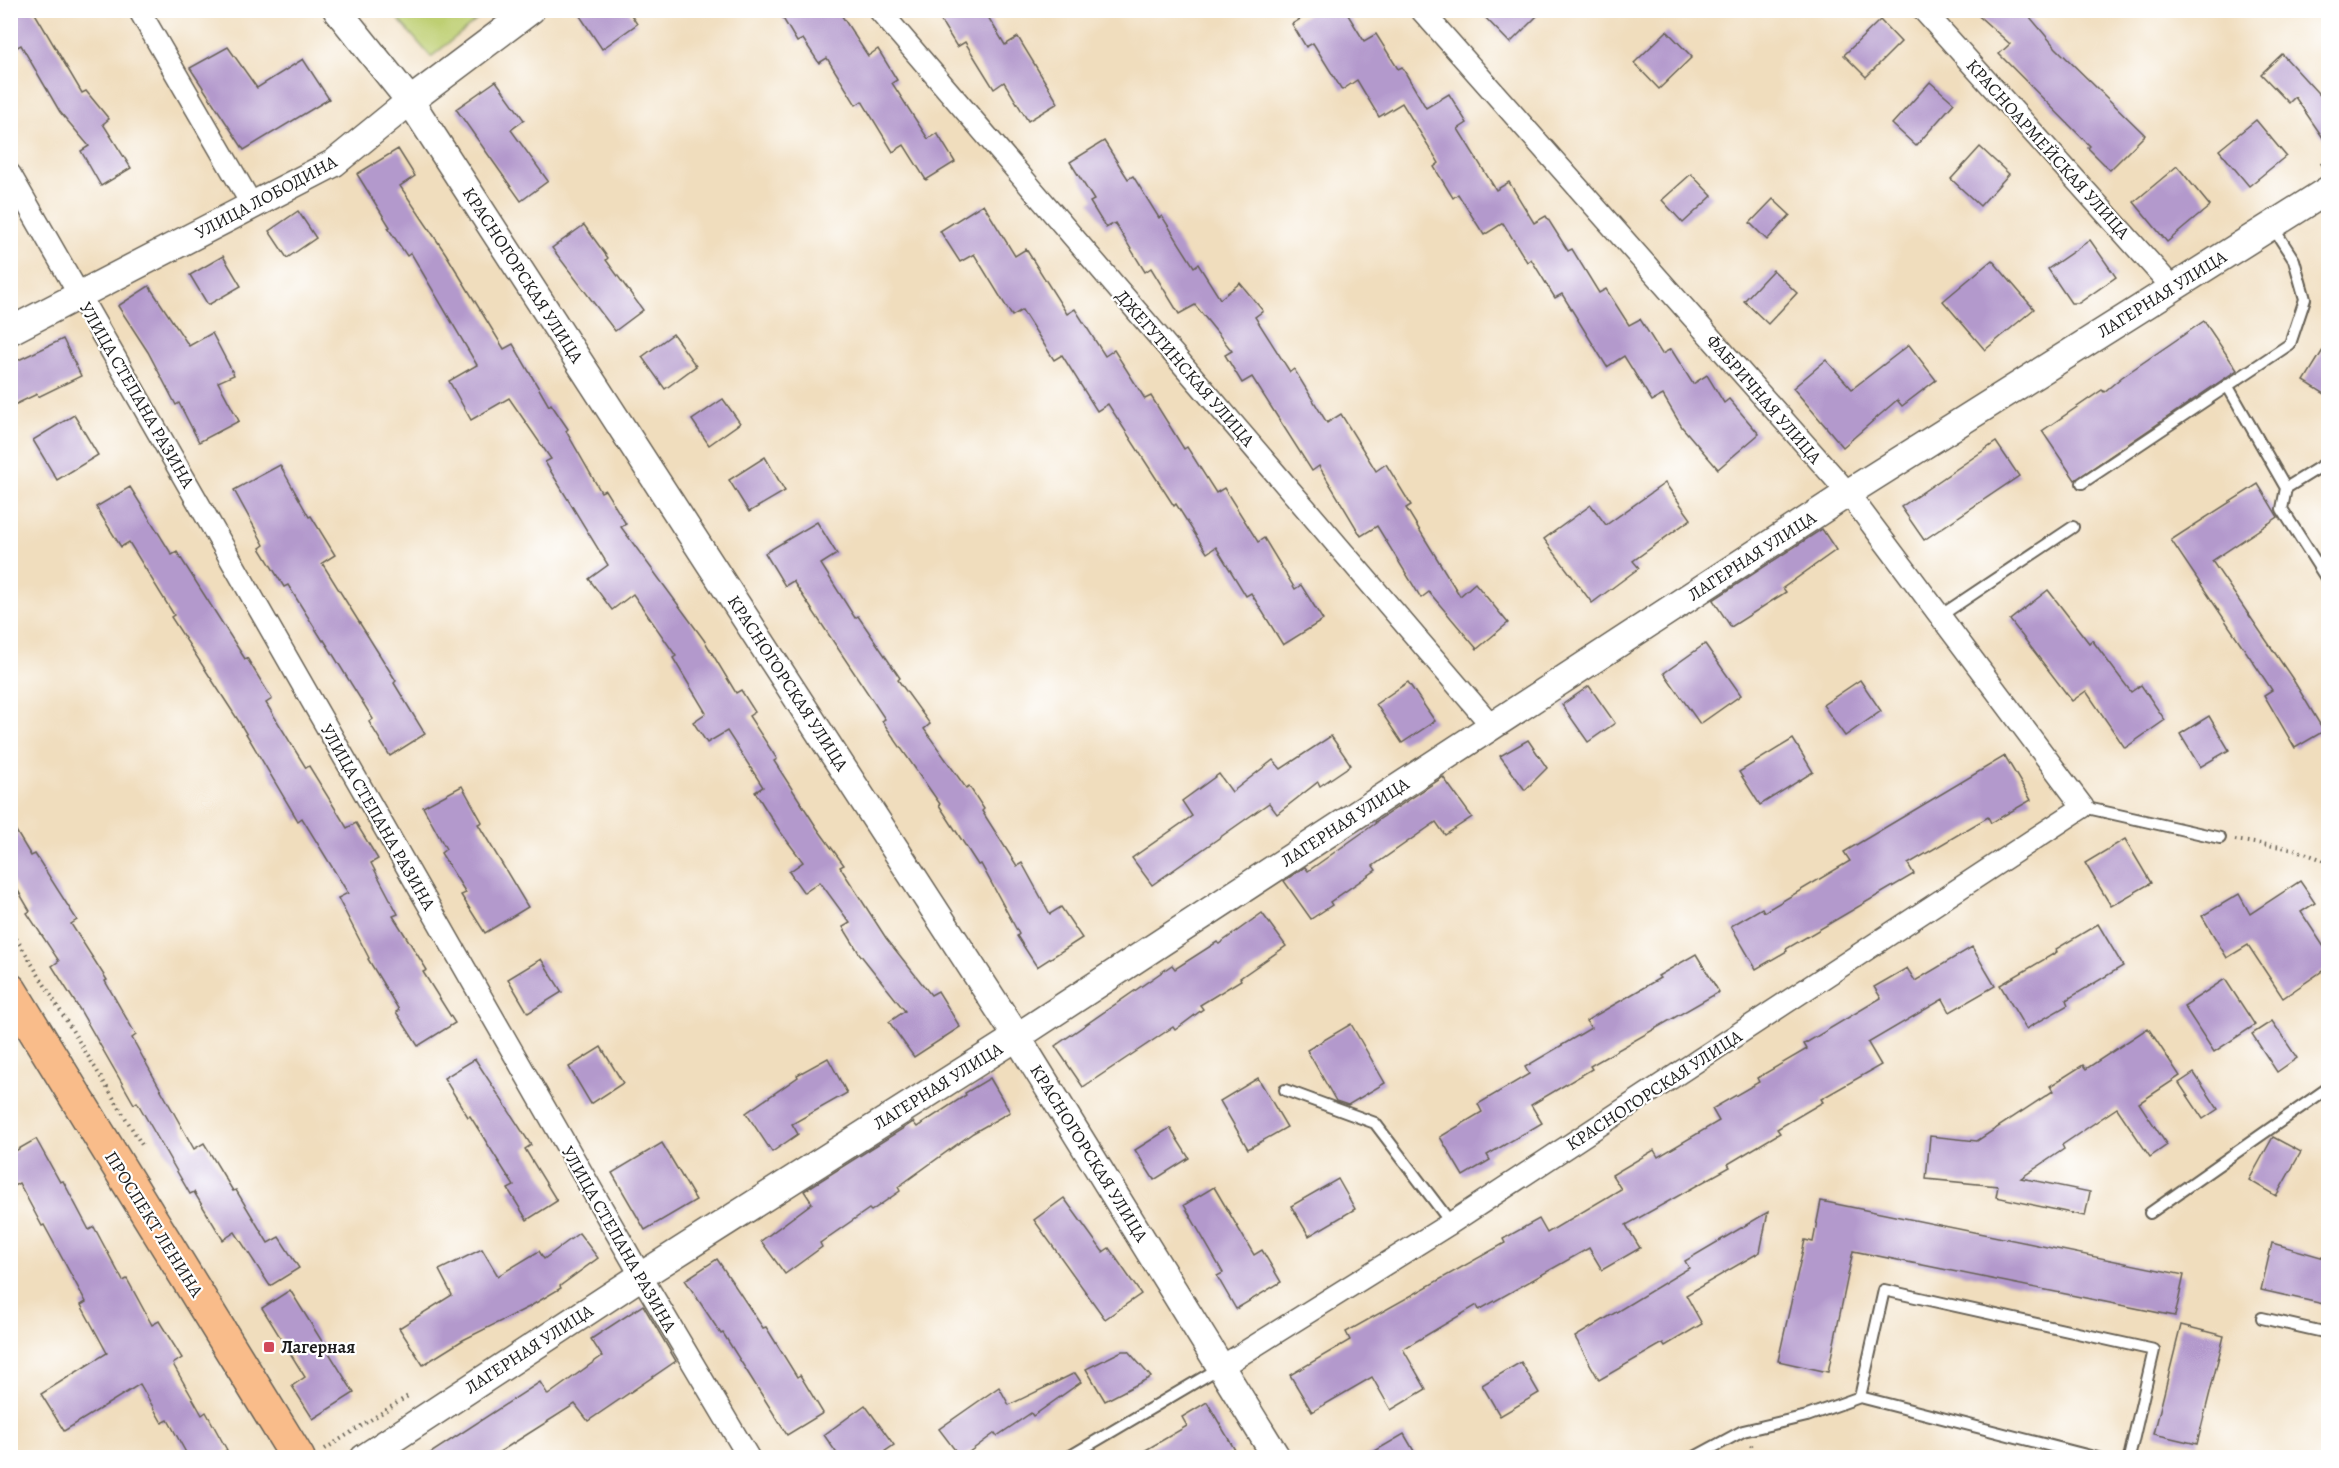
<svg xmlns="http://www.w3.org/2000/svg" width="2339" height="1468" font-family="Alegreya,serif">
<style>
.green{fill:#becf72;stroke:#6d7647;stroke-width:1.5}
.building{fill:#b399cc}
.lines{fill:none;stroke-linecap:round;stroke-linejoin:round}
.service-casing{stroke:#666054;stroke-width:14}
.minor-casing{stroke:#666054;stroke-width:24}
.tertiary-casing{stroke:#666054;stroke-width:30}
.primary-casing{stroke:#666054;stroke-width:36}
.path{stroke:#666054;stroke-width:4;stroke-dasharray:1.5 4.5;stroke-linecap:butt}
.service{stroke:#fff;stroke-width:10}
.minor{stroke:#fff;stroke-width:21}
.tertiary{stroke:#fff;stroke-width:27}
.primary{stroke:#f9bc8a;stroke-width:33}
.poi-dot{fill:#d1495b;stroke:#fff;stroke-width:2}
.labels{text-anchor:middle;dominant-baseline:central;stroke-width:4.5;stroke-linejoin:round;paint-order:stroke}
.street-label{font-size:18px;fill:#1c1c1c;stroke:#fff}
.poi-label{font-size:18px;font-weight:bold;fill:#1c1c1c;stroke:#fff;text-anchor:start}
</style>
<rect width="100%" height="100%" fill="#fff"/>
<filter id="ink" filterUnits="userSpaceOnUse"><feTurbulence type="fractalNoise" baseFrequency=".0167" numOctaves="2"/><feDisplacementMap in="SourceGraphic" scale="12" xChannelSelector="R" yChannelSelector="G"/><feConvolveMatrix kernelMatrix="1 2 1 2 8 2 1 2 1" color-interpolation-filters="sRGB"/></filter>
<filter id="wash" filterUnits="userSpaceOnUse"><feTurbulence type="fractalNoise" baseFrequency=".008" numOctaves="4" result="noise"/><feDisplacementMap in="SourceGraphic" scale="24" xChannelSelector="R" yChannelSelector="G"/><feGaussianBlur stdDeviation="1.35" result="paint"/><feColorMatrix in="noise" values="0 0 0 0 0 0 0 0 0 0 0 0 0 0 0 0 0 1.4 0 .05"/><feComposite in="paint" operator="in"/></filter>
<g filter="url(#wash)">
<rect width="100%" height="100%" fill="#f0ddbd"/>
<polygon class="green" points="391,11 488,11 431,57"/>
<g id="blocks">
<g class="building">
<polygon points="10,10 33,10 82,93 86,91 109,119 103,124 131,168 101,186 81,151 89,146 60,112 21,45 10,51"/>
<polygon points="576,10 628,10 637,24 602,49"/>
<polygon points="778,10 838,10 868,56 878,49 897,80 892,83 928,139 937,133 955,162 926,180 904,145 893,152 862,101 856,105 827,58 819,63 803,39 797,42"/>
<polygon points="951,10 984,10 1005,45 1018,37 1058,103 1028,121 1004,82 994,89 965,42 957,47 939,18"/>
<polygon points="1315,10 1345,10 1364,41 1376,34 1398,69 1402,67 1426,108 1449,94 1467,123 1458,129 1496,190 1509,182 1534,223 1546,216 1568,251 1572,249 1599,293 1606,289 1629,325 1640,319 1662,354 1671,349 1693,384 1707,375 1724,403 1729,399 1759,434 1718,469 1682,427 1663,395 1652,401 1624,356 1607,367 1562,294 1555,298 1531,259 1527,262 1503,223 1484,235 1458,194 1453,198 1434,167 1439,163 1402,103 1379,117 1357,80 1342,90 1313,43 1306,47 1292,24"/>
<polygon points="1478,10 1543,10 1510,43"/>
<polygon points="1972,10 2024,10 2056,48 2145,135 2110,170 2088,148 2090,146 1999,54 2010,44"/>
<polygon points="1880,20 1901,42 1866,77 1844,55"/>
<polygon points="1667,31 1692,57 1659,89 1634,63"/>
<polygon points="228,47 257,88 303,59 329,99 244,150 190,68"/>
<polygon points="2282,54 2328,104 2328,145 2295,97 2289,103 2261,74"/>
<polygon points="496,81 524,120 511,130 548,181 521,201 456,109"/>
<polygon points="1930,82 1954,103 1916,146 1892,124"/>
<polygon points="2256,120 2286,156 2249,186 2219,150"/>
<polygon points="1104,141 1128,179 1133,176 1159,218 1162,216 1194,267 1198,264 1220,299 1240,283 1263,311 1255,317 1290,372 1294,369 1327,423 1341,414 1376,471 1386,464 1411,505 1406,508 1460,596 1475,583 1508,623 1477,649 1429,592 1421,598 1377,526 1361,536 1319,466 1312,471 1252,377 1242,383 1225,355 1232,351 1195,305 1179,314 1151,268 1145,272 1115,223 1106,228 1090,202 1094,200 1070,162"/>
<polygon points="1980,147 2009,174 1980,206 1951,179"/>
<polygon points="398,149 415,176 400,186 446,254 504,349 513,344 549,406 551,404 568,429 566,431 601,492 605,490 626,524 621,527 704,640 736,693 741,690 755,712 749,716 777,759 774,761 817,828 844,865 840,867 886,938 931,995 938,991 960,1027 914,1057 889,1022 905,1011 859,953 843,927 850,923 820,882 804,893 789,872 803,862 779,830 755,792 763,787 727,731 707,743 693,722 706,713 673,658 676,656 633,594 612,610 589,579 608,565 545,462 551,459 509,398 471,420 449,381 477,365 411,253 407,256 388,228 390,227 357,174"/>
<polygon points="2177,166 2210,206 2167,242 2134,202"/>
<polygon points="1691,174 1712,196 1683,223 1662,200"/>
<polygon points="1773,199 1790,215 1767,240 1750,223"/>
<polygon points="983,204 1015,256 1026,249 1067,314 1075,309 1105,356 1114,350 1145,399 1151,396 1184,449 1187,447 1216,493 1224,488 1258,542 1264,538 1295,589 1301,585 1323,620 1283,645 1251,593 1246,596 1216,547 1207,553 1176,504 1174,506 1108,404 1097,411 1062,355 1054,360 1022,310 1012,316 974,254 960,262 940,231"/>
<polygon points="298,211 316,238 287,258 269,231"/>
<polygon points="584,225 608,258 606,260 643,310 615,331 552,248"/>
<polygon points="2090,240 2116,277 2079,303 2071,303 2048,269"/>
<polygon points="223,256 241,286 208,305 190,275"/>
<polygon points="1992,260 2034,309 1985,350 1943,301"/>
<polygon points="1773,270 1797,293 1768,324 1744,301"/>
<polygon points="149,286 189,346 212,333 234,375 218,382 239,421 199,442 179,403 176,405 148,352 118,306"/>
<polygon points="2204,321 2237,370 2075,480 2042,431 2102,390 2104,392 2122,377"/>
<polygon points="673,334 696,366 665,389 642,357"/>
<polygon points="63,339 81,376 38,397 37,394 10,407 10,364"/>
<polygon points="2328,342 2328,396 2304,381"/>
<polygon points="1909,345 1936,380 1902,406 1897,400 1843,447 1793,388 1826,360 1852,389"/>
<polygon points="723,399 740,423 709,445 692,420"/>
<polygon points="74,415 98,455 57,480 33,440"/>
<polygon points="1996,442 2019,476 1924,540 1901,507"/>
<polygon points="765,457 785,491 749,512 729,480"/>
<polygon points="280,465 309,517 311,516 335,555 322,563 396,681 394,683 425,734 390,756 369,722 373,719 324,640 323,641 288,585 284,587 260,548 264,545 234,490"/>
<polygon points="1665,483 1691,519 1633,561 1639,568 1592,603 1544,539 1591,505 1606,525"/>
<polygon points="2258,484 2278,517 2212,561 2292,678 2324,731 2295,748 2264,695 2272,690 2171,540"/>
<polygon points="130,487 172,555 177,552 245,659 247,658 272,699 266,703 306,768 309,766 347,828 356,823 378,859 371,863 398,914 393,916 427,970 423,972 455,1023 418,1046 396,1012 399,1010 368,959 369,958 338,898 348,893 302,818 298,821 238,720 171,617 174,615 129,542 121,547 96,507"/>
<polygon points="817,522 837,554 821,564 855,618 858,616 900,678 898,680 930,724 924,729 966,788 969,786 984,809 982,811 1017,866 1022,863 1050,914 1061,907 1082,938 1037,967 1017,936 1019,934 981,864 978,865 939,805 940,804 882,721 885,719 793,581 785,586 765,553"/>
<polygon points="1822,529 1836,550 1783,588 1786,592 1731,627 1713,600"/>
<polygon points="2048,590 2089,643 2092,640 2131,692 2141,685 2165,720 2125,748 2086,691 2072,701 2010,620"/>
<polygon points="1705,644 1741,695 1700,724 1664,673"/>
<polygon points="1860,680 1881,711 1845,736 1823,705"/>
<polygon points="1408,682 1435,721 1402,743 1376,704"/>
<polygon points="1589,686 1615,723 1588,742 1562,705"/>
<polygon points="2209,716 2229,750 2200,767 2180,734"/>
<polygon points="1331,736 1351,765 1320,786 1318,782 1277,814 1269,803 1152,885 1132,858 1192,816 1182,801 1219,774 1232,792 1273,760 1281,769"/>
<polygon points="1793,739 1813,772 1760,805 1739,772"/>
<polygon points="1528,740 1547,768 1525,790 1500,756"/>
<polygon points="2005,756 2031,800 1991,823 1988,817 1908,864 1914,874 1786,949 1787,951 1756,969 1731,926 1762,908 1764,912 1850,861 1844,852"/>
<polygon points="1443,777 1472,817 1445,835 1436,822 1373,866 1376,870 1330,902 1332,905 1311,919 1284,881 1305,867 1308,871 1376,823 1375,822"/>
<polygon points="462,786 482,822 478,824 528,907 485,933 461,895 466,893 441,853 446,849 423,807"/>
<polygon points="10,821 31,856 35,854 77,920 71,924 107,980 105,981 136,1035 132,1038 194,1149 204,1143 233,1191 236,1190 268,1243 279,1237 299,1268 270,1286 235,1232 223,1240 194,1192 190,1194 137,1102 134,1104 80,1010 52,966 59,961 27,913 30,911 10,877"/>
<polygon points="2125,839 2151,883 2111,906 2085,863"/>
<polygon points="2300,881 2315,903 2301,912 2328,953 2328,967 2283,998 2248,945 2227,958 2202,916 2239,894 2250,914"/>
<polygon points="1262,913 1286,946 1240,978 1241,980 1200,1005 1203,1009 1175,1030 1173,1027 1083,1087 1055,1046 1172,965 1175,969 1217,942 1219,944"/>
<polygon points="2098,924 2123,966 2066,1000 2068,1005 2026,1029 2000,985 2057,952 2056,949"/>
<polygon points="1972,947 1995,986 1950,1012 1943,999 1868,1043 1881,1065 1821,1099 1823,1102 1777,1129 1780,1133 1728,1164 1730,1167 1626,1225 1640,1248 1602,1270 1589,1248 1479,1310 1477,1305 1403,1349 1426,1389 1391,1410 1372,1377 1312,1412 1290,1375 1350,1340 1346,1332 1505,1243 1503,1239 1539,1219 1547,1233 1621,1189 1612,1175 1654,1150 1658,1157 1719,1121 1712,1109 1759,1082 1757,1078 1807,1049 1804,1044 1881,998 1874,987 1907,968 1915,981"/>
<polygon points="1696,954 1719,992 1590,1066 1592,1069 1531,1105 1542,1123 1487,1155 1490,1160 1463,1176 1440,1137 1482,1112 1478,1104 1529,1074 1525,1067 1591,1028 1586,1021 1660,978 1658,976"/>
<polygon points="541,959 562,992 528,1013 508,979"/>
<polygon points="2225,979 2255,1025 2214,1052 2184,1006"/>
<polygon points="2272,1021 2297,1058 2277,1072 2252,1034"/>
<polygon points="1351,1024 1385,1083 1348,1105 1336,1101 1307,1050"/>
<polygon points="2148,1028 2180,1076 2139,1103 2167,1145 2150,1157 2117,1108 2062,1145 2064,1149 2021,1178 2090,1192 2085,1216 1996,1197 1998,1186 1926,1179 1930,1136 1977,1141 2053,1091 2050,1086 2083,1065 2086,1069"/>
<polygon points="601,1047 623,1083 591,1104 569,1067"/>
<polygon points="828,1058 847,1093 792,1124 798,1134 772,1152 746,1113 798,1077 797,1075"/>
<polygon points="475,1059 531,1145 525,1149 557,1201 527,1220 508,1189 514,1186 470,1116 468,1117 444,1078"/>
<polygon points="2194,1073 2218,1109 2203,1119 2179,1083"/>
<polygon points="990,1078 1010,1112 973,1133 898,1187 900,1191 871,1211 869,1209 820,1243 822,1247 785,1274 761,1241 812,1203 804,1191 913,1122 917,1127 966,1095 965,1093"/>
<polygon points="1258,1078 1287,1127 1248,1149 1220,1101"/>
<polygon points="1170,1128 1189,1158 1154,1180 1135,1150"/>
<polygon points="2273,1137 2301,1152 2276,1196 2249,1180"/>
<polygon points="36,1139 60,1182 63,1181 89,1230 94,1227 123,1281 127,1279 152,1325 159,1321 182,1358 173,1364 202,1415 206,1412 227,1450 214,1458 189,1458 168,1420 162,1423 140,1384 64,1431 41,1394 107,1353 81,1305 86,1302 44,1225 42,1226 19,1183 10,1188 10,1154"/>
<polygon points="662,1143 696,1200 645,1230 612,1173"/>
<polygon points="1338,1179 1355,1209 1309,1236 1291,1206"/>
<polygon points="1214,1187 1254,1255 1262,1250 1281,1282 1236,1309 1217,1276 1223,1273 1184,1205"/>
<polygon points="1064,1198 1103,1252 1109,1248 1141,1294 1105,1319 1034,1220"/>
<polygon points="1821,1201 2184,1275 2175,1316 1853,1251 1828,1372 1778,1361 1805,1240 1813,1242"/>
<polygon points="1768,1212 1760,1252 1686,1295 1702,1324 1665,1346 1663,1343 1599,1380 1575,1337 1689,1268 1685,1261"/>
<polygon points="579,1233 598,1258 560,1286 561,1288 529,1307 463,1340 423,1365 399,1328 452,1295 439,1270 482,1249 498,1276 539,1251 544,1259"/>
<polygon points="2272,1243 2328,1259 2328,1305 2261,1290"/>
<polygon points="717,1259 763,1328 766,1327 797,1377 800,1375 823,1413 787,1435 723,1333 721,1334 685,1280"/>
<polygon points="290,1290 354,1393 313,1419 292,1386 305,1377 262,1308"/>
<polygon points="643,1305 676,1361 588,1421 575,1404 490,1458 423,1458 540,1382 548,1395 602,1356 591,1339"/>
<polygon points="2181,1325 2224,1336 2197,1444 2154,1434"/>
<polygon points="1122,1351 1128,1351 1151,1377 1105,1401 1086,1369"/>
<polygon points="1521,1362 1539,1393 1500,1416 1482,1385"/>
<polygon points="1075,1373 1081,1382 1033,1416 1031,1413 997,1436 995,1433 961,1458 939,1429 999,1387 1009,1405"/>
<polygon points="1207,1402 1235,1450 1223,1458 1132,1458 1187,1426 1182,1417"/>
<polygon points="865,1405 894,1445 875,1458 840,1458 824,1435"/>
<polygon points="1404,1434 1418,1458 1363,1458"/>
</g>
</g>
</g>
<g filter="url(#ink)">
<use href="#blocks" fill-opacity="0" stroke="#666054" stroke-width="1.5"/>
<g class="lines">
<g class="service-casing">
<g id="service">
<polyline points="2227,385 2286,488 2282,509 2328,581"/>
<polyline points="2082,483 2290,344 2305,299 2294,260 2272,226"/>
<polyline points="2286,488 2328,462"/>
<polyline points="1940,616 2073,527"/>
<polyline points="2083,807 2220,838"/>
<polyline points="1285,1090 1375,1123 1451,1223"/>
<polyline points="2150,1213 2328,1088"/>
<polyline points="2262,1318 2328,1333"/>
<polyline points="1860,1397 2098,1458"/>
<polyline points="1067,1458 1221,1367"/>
<polyline points="1693,1458 1743,1431 1807,1416 1860,1397 1884,1290 2154,1350 2129,1458"/>
</g>
</g>
<g class="minor-casing">
<g id="minor">
<polyline points="139,10 252,205"/>
<polyline points="879,10 1492,726"/>
<polyline points="1923,10 2172,287"/>
<polyline points="10,174 641,1276 749,1458"/>
<polyline points="1221,1367 1451,1223 2083,807 1848,493 1421,10"/>
</g>
</g>
<g class="tertiary-casing">
<g id="tertiary">
<polyline points="337,10 410,101 1017,1037 1277,1458"/>
<polyline points="10,331 334,163 410,101 531,10"/>
<polyline points="364,1458 641,1276 1017,1037 1848,493 2328,190"/>
</g>
</g>
<g class="primary-casing">
<polyline id="primary" points="10,990 298,1458"/>
</g>
<g class="path">
<polyline points="2321,165 2328,160"/>
<polyline points="2235,840 2294,849 2328,862"/>
<polyline points="10,928 142,1145"/>
<polyline points="1751,1445 1758,1458"/>
<polyline points="325,1449 408,1396"/>
</g>
<use href="#service" class="service"/>
<use href="#minor" class="minor"/>
<use href="#tertiary" class="tertiary"/>
<use href="#primary" class="primary"/>
</g>
</g>
<rect class="poi-dot" x="263" y="1341" width="12" height="12" rx="3"/>
<g class="labels">
<g class="street-label">
<text transform="translate(2048 149) rotate(48)">КРАСНОАРМЕЙСКАЯ УЛИЦА</text>
<text transform="translate(266 197) rotate(-28)">УЛИЦА ЛОБОДИНА</text>
<text transform="translate(523 275) rotate(57)">КРАСНОГОРСКАЯ УЛИЦА</text>
<text transform="translate(2162 294) rotate(-32)">ЛАГЕРНАЯ УЛИЦА</text>
<text transform="translate(1185 368) rotate(49)">ДЖЕГУТИНСКАЯ УЛИЦА</text>
<text transform="translate(137 395) rotate(60)">УЛИЦА СТЕПАНА РАЗИНА</text>
<text transform="translate(1764 399) rotate(49)">ФАБРИЧНАЯ УЛИЦА</text>
<text transform="translate(1752 556) rotate(-33)">ЛАГЕРНАЯ УЛИЦА</text>
<text transform="translate(788 683) rotate(57)">КРАСНОГОРСКАЯ УЛИЦА</text>
<text transform="translate(378 817) rotate(60)">УЛИЦА СТЕПАНА РАЗИНА</text>
<text transform="translate(1345 822) rotate(-33)">ЛАГЕРНАЯ УЛИЦА</text>
<text transform="translate(938 1086) rotate(-32)">ЛАГЕРНАЯ УЛИЦА</text>
<text transform="translate(1654 1090) rotate(-33)">КРАСНОГОРСКАЯ УЛИЦА</text>
<text transform="translate(1089 1153) rotate(58)">КРАСНОГОРСКАЯ УЛИЦА</text>
<text transform="translate(154 1224) rotate(58)">ПРОСПЕКТ ЛЕНИНА</text>
<text transform="translate(619 1239) rotate(60)">УЛИЦА СТЕПАНА РАЗИНА</text>
<text transform="translate(529 1349) rotate(-33)">ЛАГЕРНАЯ УЛИЦА</text>
</g>
<g class="poi-label">
<text x="281" y="1347">Лагерная</text>
</g>
</g>
<rect width="2339" height="1468" fill="none" stroke="#fff" stroke-width="36"/>
</svg>
